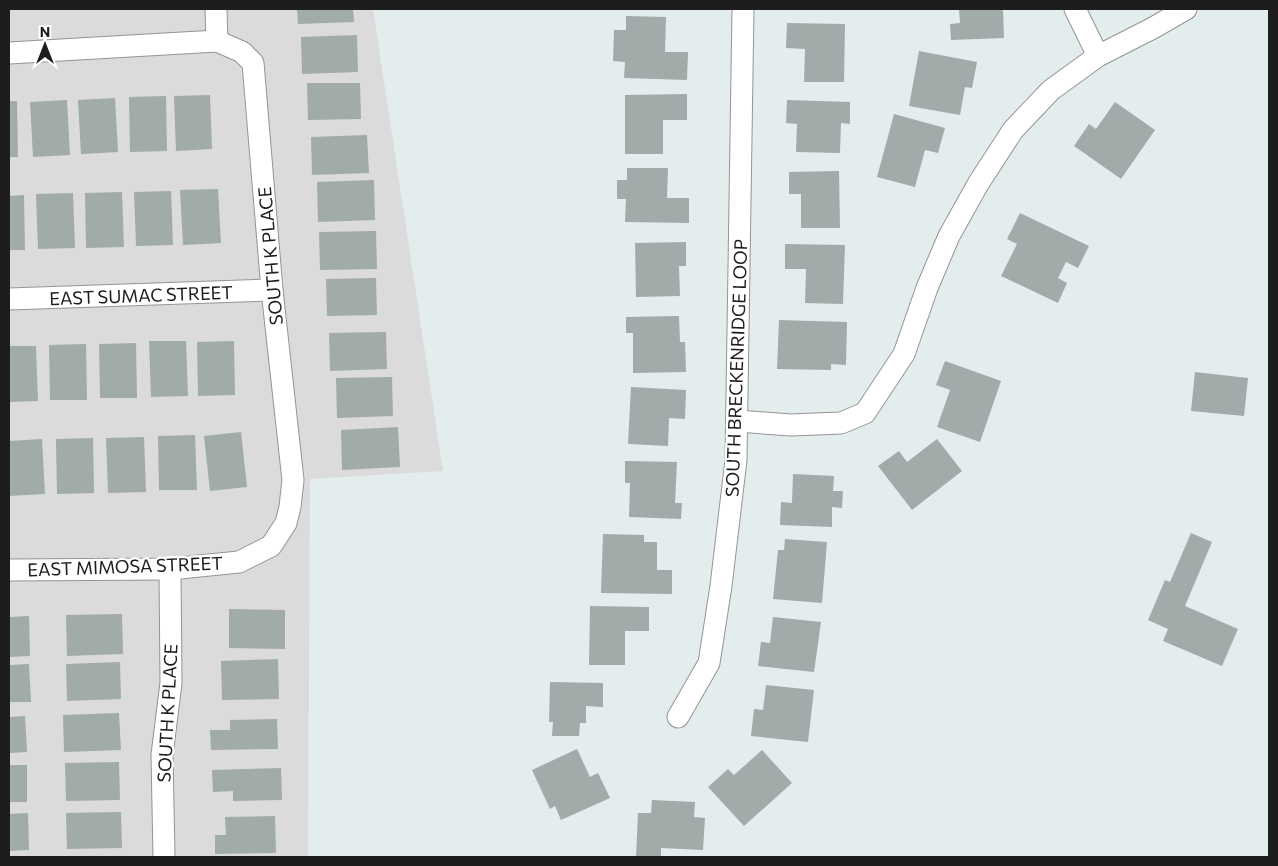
<svg xmlns="http://www.w3.org/2000/svg" width="1278" height="866" font-family="Commissioner,sans-serif">
<style>
.residential{fill:#dbdbdb}
.building{fill:#a1aba9}
.lines{fill:none;stroke-linecap:round;stroke-linejoin:round}
.street-casing{stroke:#949494;stroke-width:23}
.street{stroke:#fff;stroke-width:21}
.labels{text-anchor:middle;dominant-baseline:central;stroke-width:4.5;stroke-linejoin:round;paint-order:stroke}
.street-label{font-size:18px;fill:#1d1d1d;stroke:#fff}
</style>
<rect width="100%" height="100%" fill="#e4eded"/>
<polygon class="residential" points="9,9 373,9 443,471 310,479 308,857 9,857"/>
<g class="building">
<polygon points="297,9 353,9 354,22 298,24"/>
<polygon points="959,9 1003,9 1004,38 951,40 950,24 960,23"/>
<polygon points="626,16 666,17 665,52 688,52 687,80 624,78 625,62 613,61 614,30 626,30"/>
<polygon points="787,23 845,24 844,82 804,82 805,49 786,48"/>
<polygon points="357,35 358,72 302,74 301,37"/>
<polygon points="919,51 977,62 972,88 965,87 960,115 909,106"/>
<polygon points="307,83 360,83 361,119 308,120"/>
<polygon points="687,94 687,120 663,120 663,154 625,154 625,95"/>
<polygon points="210,95 212,149 176,151 174,96"/>
<polygon points="166,96 167,151 130,152 129,97"/>
<polygon points="115,98 118,152 81,154 78,100"/>
<polygon points="67,100 70,155 33,157 30,102"/>
<polygon points="787,100 850,102 850,124 841,123 840,153 796,152 797,124 786,123"/>
<polygon points="9,101 17,101 18,157 9,157"/>
<polygon points="1115,102 1155,130 1121,179 1074,146 1089,124 1096,129"/>
<polygon points="894,114 945,128 938,153 925,150 915,187 877,177"/>
<polygon points="367,135 369,173 312,175 311,137"/>
<polygon points="627,168 668,168 667,198 689,198 689,223 625,222 626,199 617,199 617,180 627,180"/>
<polygon points="839,171 840,228 801,228 801,194 789,194 789,172"/>
<polygon points="374,180 375,220 318,222 317,182"/>
<polygon points="218,189 221,243 183,245 180,190"/>
<polygon points="171,191 173,245 136,246 134,192"/>
<polygon points="122,192 124,247 86,248 85,193"/>
<polygon points="73,193 75,248 38,249 36,194"/>
<polygon points="24,195 25,250 9,250 9,196"/>
<polygon points="1020,213 1089,246 1078,268 1066,262 1058,278 1067,283 1058,303 1001,276 1017,244 1007,239"/>
<polygon points="376,231 377,269 320,270 319,232"/>
<polygon points="686,242 686,266 679,266 680,296 636,297 635,243"/>
<polygon points="785,244 845,245 843,304 805,303 806,269 785,269"/>
<polygon points="376,278 377,315 327,316 326,279"/>
<polygon points="679,316 680,342 685,342 686,372 633,373 633,333 626,333 626,317"/>
<polygon points="779,320 847,322 846,365 831,364 831,370 777,369"/>
<polygon points="386,332 387,369 330,371 329,333"/>
<polygon points="149,341 186,341 188,396 151,397"/>
<polygon points="234,341 235,395 198,396 197,342"/>
<polygon points="136,343 137,398 100,398 99,344"/>
<polygon points="86,344 87,400 50,400 49,345"/>
<polygon points="9,346 36,346 38,401 9,402"/>
<polygon points="945,361 1001,381 980,442 937,427 950,390 936,385"/>
<polygon points="1195,372 1248,378 1244,416 1191,411"/>
<polygon points="392,377 393,416 337,418 336,378"/>
<polygon points="631,387 686,390 685,419 669,418 668,446 628,444"/>
<polygon points="398,427 400,467 342,470 341,430"/>
<polygon points="241,432 247,487 210,491 204,436"/>
<polygon points="195,435 197,490 159,490 158,436"/>
<polygon points="144,437 146,492 108,493 106,438"/>
<polygon points="93,438 94,493 57,494 56,439"/>
<polygon points="42,439 45,494 9,496 9,441"/>
<polygon points="937,439 962,471 912,510 878,466 899,451 907,462"/>
<polygon points="625,461 677,462 675,503 682,503 681,519 629,517 630,483 625,483"/>
<polygon points="793,474 834,476 833,491 843,491 842,508 832,507 832,527 780,525 781,502 792,503"/>
<polygon points="1191,533 1212,542 1185,606 1238,629 1222,666 1163,641 1168,629 1148,620 1165,580 1170,582"/>
<polygon points="603,534 644,535 644,542 657,542 657,570 672,570 672,594 601,593"/>
<polygon points="785,539 827,542 822,603 773,599 778,550 784,550"/>
<polygon points="590,606 649,607 649,631 625,631 625,665 589,665"/>
<polygon points="229,609 285,610 285,649 229,648"/>
<polygon points="122,614 123,654 67,656 66,615"/>
<polygon points="29,616 30,656 9,657 9,617"/>
<polygon points="773,617 821,622 814,672 758,666 761,642 770,643"/>
<polygon points="278,659 279,699 222,700 221,661"/>
<polygon points="120,662 121,699 67,701 66,664"/>
<polygon points="29,664 31,702 9,702 9,665"/>
<polygon points="550,682 603,683 603,707 586,706 586,723 580,723 579,736 552,736 553,722 549,722"/>
<polygon points="766,685 814,690 808,742 751,736 754,709 763,710"/>
<polygon points="119,713 121,750 64,752 63,715"/>
<polygon points="25,716 27,752 9,753 9,717"/>
<polygon points="277,719 278,749 211,750 210,730 230,730 230,720"/>
<polygon points="577,749 590,777 598,773 610,798 561,820 555,806 550,809 532,770"/>
<polygon points="762,750 792,783 744,826 708,787 728,769 734,775"/>
<polygon points="119,762 120,800 66,801 65,763"/>
<rect x="9" y="765" width="18" height="37"/>
<polygon points="281,768 282,800 233,801 233,791 213,792 212,770"/>
<polygon points="652,800 695,802 694,817 705,818 703,850 661,848 661,857 636,857 638,813 651,813"/>
<polygon points="121,812 122,848 67,849 66,813"/>
<polygon points="28,813 29,850 9,851 9,814"/>
<polygon points="275,816 276,853 215,854 215,835 226,835 225,817"/>
</g>
<g class="lines">
<g class="street-casing">
<g id="street">
<polyline points="216,9 217,41"/>
<polyline points="1075,9 1098,56"/>
<polyline points="9,53 217,41 242,52 253,63 272,290 293,480 290,507 286,523 271,546 239,562 170,569 9,570"/>
<polyline points="9,299 272,290"/>
<polyline points="737,421 791,425 841,423 865,413 904,354 927,288 949,236 978,184 1013,130 1051,90 1098,56 1153,28 1186,9"/>
<polyline points="678,717 709,663 721,586 736,460 743,9"/>
<polyline points="164,857 162,755 171,683 170,569"/>
</g>
</g>
<use href="#street" class="street"/>
</g>
<g class="labels">
<g class="street-label">
<text transform="translate(270 256) rotate(-95)">SOUTH K PLACE</text>
<text transform="translate(141 295) rotate(-2)">EAST SUMAC STREET</text>
<text transform="translate(736 368) rotate(-88)">SOUTH BRECKENRIDGE LOOP</text>
<text transform="translate(125 566) rotate(-2)">EAST MIMOSA STREET</text>
<text transform="translate(167 713) rotate(-87)">SOUTH K PLACE</text>
</g>
</g>
<rect width="1278" height="866" fill="none" stroke="#1d1d1d" stroke-width="20"/>
<g transform="translate(45 45)" stroke="#ffffff" stroke-width="4" paint-order="stroke">
<path d="M0-4L9 19L0 12L-9 19Z" fill="#1d1d1d"/>
<text y="-8" font-size="14" font-weight="bold" text-anchor="middle" fill="#1d1d1d">N</text>
</g>
</svg>
